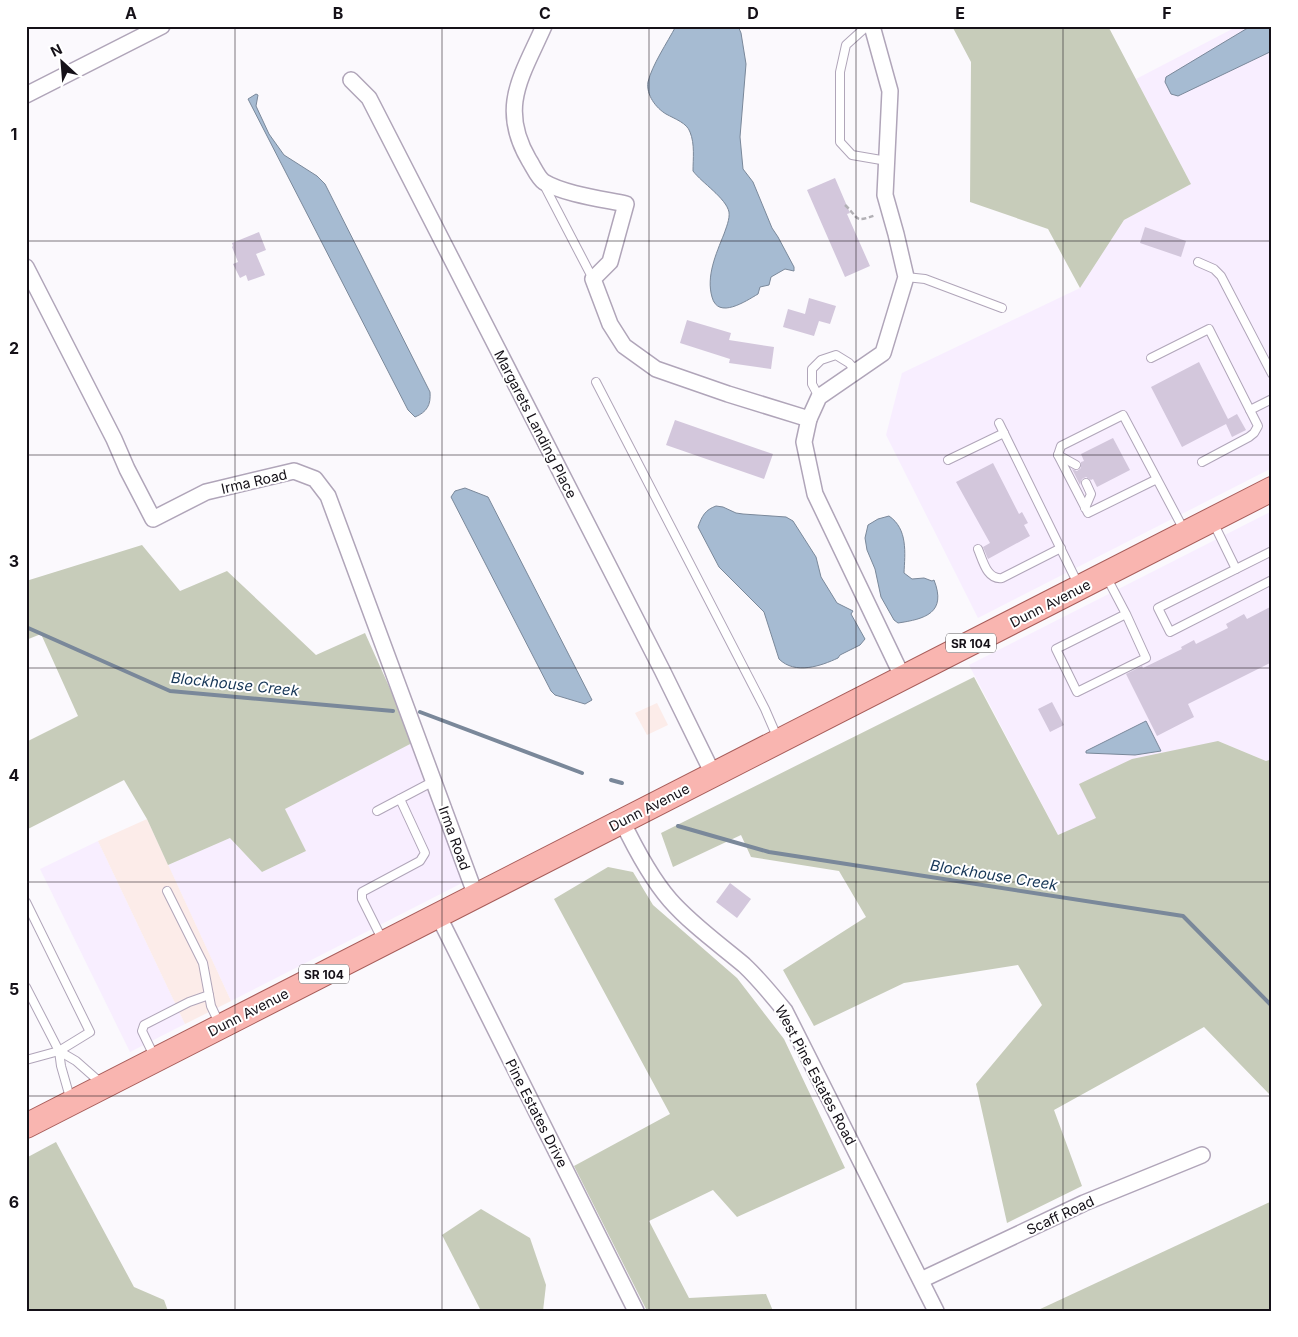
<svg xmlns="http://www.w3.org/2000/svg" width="1298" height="1337" font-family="Inter,sans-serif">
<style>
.built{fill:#f8eeff}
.industrial{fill:#fcece9}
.green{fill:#c7ccba}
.water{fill:#a6bbd2;stroke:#7a889a}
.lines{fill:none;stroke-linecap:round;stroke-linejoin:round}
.stream{stroke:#7a889a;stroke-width:4}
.building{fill:#d3c7dc}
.service-casing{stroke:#b0a5b9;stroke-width:10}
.minor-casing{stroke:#b0a5b9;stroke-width:18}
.primary-casing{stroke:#a75c59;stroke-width:26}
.path{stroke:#b2b0b5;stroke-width:2.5;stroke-dasharray:5 2.5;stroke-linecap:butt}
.service{stroke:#fff;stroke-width:8}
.minor{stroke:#fff;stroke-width:15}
.primary{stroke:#f9b5b0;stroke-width:24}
.grid{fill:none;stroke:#151118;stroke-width:1;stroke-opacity:0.55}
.labels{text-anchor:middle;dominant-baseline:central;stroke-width:4;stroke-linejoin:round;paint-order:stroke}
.shield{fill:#fff;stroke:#5b585d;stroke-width:1}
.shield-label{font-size:12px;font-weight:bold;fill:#151118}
.street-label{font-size:14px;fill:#151118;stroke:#fff}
.water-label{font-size:15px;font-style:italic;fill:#163657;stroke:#fff}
.neatline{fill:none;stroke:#151118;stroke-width:2}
.grid-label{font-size:16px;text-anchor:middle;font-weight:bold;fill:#151118}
</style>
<rect width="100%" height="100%" fill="#fbf9fd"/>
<g class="built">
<polygon points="1238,26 1272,26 1272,468 978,618 886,435 902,373 1080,288 1124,220 1191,184 1136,79"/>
<polygon points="1272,511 1272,759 1266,761 1218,741 1096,819 1058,835 969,665"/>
<polygon points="414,742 464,882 231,1001 168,865 230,838 262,872 306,851 285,809"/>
<polygon points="98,841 185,1024 130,1052 40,869"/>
</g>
<g class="industrial">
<polygon points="657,703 668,725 647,735 635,713"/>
<polygon points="147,819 231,1001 185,1024 98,841"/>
</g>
<g class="green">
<polygon points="952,26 1108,26 1191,184 1124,220 1080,288 1048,229 970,202 971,62"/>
<polygon points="142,545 180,591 227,571 316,655 365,633 414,742 285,809 306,851 262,872 230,838 168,865 147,819 124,780 26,830 26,742 78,716 41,634 26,640 26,581"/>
<polygon points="974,677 1058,835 1096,818 1079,784 1132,759 1218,741 1266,761 1272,759 1272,1097 1204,1027 1054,1110 1082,1186 1007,1223 976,1084 1042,1005 1018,965 904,983 814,1026 783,970 866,917 839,871 751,857 741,835 673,867 661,833"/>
<polygon points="608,867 633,872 653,905 737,978 784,1039 845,1168 737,1217 713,1190 649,1221 689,1298 766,1294 773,1311 647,1311 574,1166 670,1114 554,899"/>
<polygon points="56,1142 134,1287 164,1300 168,1311 26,1311 26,1158"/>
<polygon points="1272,1201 1272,1311 1036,1311"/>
<polygon points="481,1209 530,1238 546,1285 543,1311 481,1311 442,1235"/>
</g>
<g class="water">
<path d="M676,26H738L741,33L746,64L740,137L743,169L753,182L772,228L778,237L794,267V271L785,269L771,277L769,285L760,287L758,294C746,301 718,320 712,297C706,276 716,254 724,234C726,228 730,219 729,212C726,198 702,183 693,171C693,159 695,144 690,132C687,123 675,119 666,114C656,108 646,95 648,82C652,65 667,43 676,26Z"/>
<polygon points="1251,26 1272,26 1272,51 1178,96 1171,94 1165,82 1166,77"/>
<path d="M256,94L258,95L256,106L269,134L284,155L317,176L325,184L430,392C431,405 427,412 415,417L408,410L248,99Z"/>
<polygon points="465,488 488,497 592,700 585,704 555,695 551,691 451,497 455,491"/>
<path d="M716,506L723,507L736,513L743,514L786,517L793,521L816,557L821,577L837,603L853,611L851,614L865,639L860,645L840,655L838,658C821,666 795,675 779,659L764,612L719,567L698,527C702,516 705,510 716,506Z"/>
<path d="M889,516C908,529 905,553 904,573L912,579L924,578L932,581L934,580C947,613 925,619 898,623L894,620L881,597L875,569L867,550L865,538L868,525L878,519Z"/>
<polygon points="1146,721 1161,751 1135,755 1086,753 1086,751"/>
</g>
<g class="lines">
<g class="stream">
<polyline points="26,627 170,691 393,711"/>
<polyline points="420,712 582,773"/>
<polyline points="611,780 622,783"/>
<polyline points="678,826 769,852 1183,916 1272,1006"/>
</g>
</g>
<g class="building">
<polygon points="835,178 850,213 847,214 870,266 845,277 807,190"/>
<polygon points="1145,227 1186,241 1181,257 1140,243"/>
<polygon points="259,232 266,250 256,254 265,275 248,281 246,275 240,278 233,264 238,262 232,247 233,246 232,243"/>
<polygon points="809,298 836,306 830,324 819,321 814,336 783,327 788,309 805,314"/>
<polygon points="687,320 731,333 729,340 774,347 771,369 729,363 730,359 680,343"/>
<polygon points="1199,362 1228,419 1237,414 1246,430 1232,437 1226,424 1182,447 1151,387"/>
<polygon points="675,420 773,454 764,479 666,445"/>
<polygon points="1113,438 1130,470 1097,487 1093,479 1091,480 1086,477 1082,479 1080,485 1072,469 1077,471 1081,468 1081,462 1084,461 1081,454"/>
<polygon points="993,463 1019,514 1022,512 1028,523 1024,525 1030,536 988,559 983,547 990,543 956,482"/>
<polygon points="1272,606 1272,662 1188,704 1194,717 1157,736 1126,674 1142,666 1143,668 1182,649 1181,647 1194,640 1196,644 1228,628 1226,624 1244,614 1247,619"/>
<polygon points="1052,702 1064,725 1050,732 1038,709"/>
<polygon points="730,883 751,899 737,918 716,902"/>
</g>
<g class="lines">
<g class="service-casing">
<g id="service">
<polyline points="867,26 846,45 840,72 840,142 852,155 887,161"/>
<polyline points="543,183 593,279"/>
<polyline points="1198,262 1214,269 1221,276 1272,374"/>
<polyline points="906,277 925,279 1002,308"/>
<polyline points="1151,358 1209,329 1258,426 1254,433 1249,437 1202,462"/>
<polyline points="596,382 765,709 778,739"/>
<polyline points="819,397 812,384 812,369 821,360 836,355 849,363 856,371"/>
<polyline points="1250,410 1272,399"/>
<polyline points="999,423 1079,586"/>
<polyline points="1058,455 1076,465"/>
<polyline points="948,460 1004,433"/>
<polyline points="1157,479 1088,513 1058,455 1061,446 1123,415 1185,532"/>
<polyline points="1085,508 1091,494 1086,483"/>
<polyline points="1213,522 1236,569"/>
<path d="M978,549C983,561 987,580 1002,578L1061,548"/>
<polyline points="1272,551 1158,608 1170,632 1272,580"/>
<polyline points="1106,576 1126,614 1146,658 1077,692 1056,649 1126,614"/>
<polyline points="377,811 434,781"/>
<polyline points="167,891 203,963 211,1006 220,1025"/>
<polyline points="26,902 90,1032 59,1051 26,1060"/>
<polyline points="383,941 362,899 362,892 420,861 425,853 400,799"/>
<polyline points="26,987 59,1051 61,1066 71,1101"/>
<polyline points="59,1051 76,1061 101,1083"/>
<polyline points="155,1058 142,1031 144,1025 189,1002 209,995"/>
</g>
</g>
<g class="minor-casing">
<g id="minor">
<path d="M544,26C522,76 498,107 529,160C533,166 538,178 544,182C564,194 602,199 626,204L610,262L593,279L610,324L624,346L656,369L728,394L809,419"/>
<polyline points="872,26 890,91 885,195 896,234 906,277 883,353 819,397 809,419 804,442 815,494 903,678"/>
<polyline points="351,80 369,98 662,670 713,774"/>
<polyline points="26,95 162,26"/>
<polyline points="26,267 114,439 127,469 153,519 206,492 294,471 315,479 328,496 476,896"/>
<path d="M622,821C635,848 650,877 670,900C691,924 719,944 744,965C759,979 772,995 785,1011L936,1311"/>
<polyline points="438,915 636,1311"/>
<polyline points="921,1280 1084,1203 1202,1155"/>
</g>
</g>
<g class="primary-casing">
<polyline id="primary" points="26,1126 1272,489"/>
</g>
<path class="path" d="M845,205C860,219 853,223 876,215"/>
<use href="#service" class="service"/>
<use href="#minor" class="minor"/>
<use href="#primary" class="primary"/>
</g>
<path class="grid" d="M235,26V1311M442,26V1311M649,26V1311M856,26V1311M1063,26V1311M26,241H1272M26,455H1272M26,668H1272M26,882H1272M26,1096H1272"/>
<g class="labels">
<g class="shield">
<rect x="946" y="633.5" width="50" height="19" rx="4"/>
<rect x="299" y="964.5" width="50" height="19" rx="4"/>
</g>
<g class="shield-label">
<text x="971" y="643">SR 104</text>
<text x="324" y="974">SR 104</text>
</g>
<g class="street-label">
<text transform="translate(536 424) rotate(63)">Margarets Landing Place</text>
<text transform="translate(254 481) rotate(-13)">Irma Road</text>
<text transform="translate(1050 603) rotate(-27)">Dunn Avenue</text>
<text transform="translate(649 807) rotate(-27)">Dunn Avenue</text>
<text transform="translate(455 838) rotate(70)">Irma Road</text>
<text transform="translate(248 1012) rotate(-27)">Dunn Avenue</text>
<text transform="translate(816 1075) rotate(62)">West Pine Estates Road</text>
<text transform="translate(537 1113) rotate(63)">Pine Estates Drive</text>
<text transform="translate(1060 1215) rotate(-25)">Scaff Road</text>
</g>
<g class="water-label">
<text transform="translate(235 684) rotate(6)">Blockhouse Creek</text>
<text transform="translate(994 875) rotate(9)">Blockhouse Creek</text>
</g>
</g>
<rect width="1298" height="1337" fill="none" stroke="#ffffff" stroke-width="55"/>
<g transform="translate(62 62) rotate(334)" stroke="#ffffff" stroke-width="4" paint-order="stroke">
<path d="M0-4L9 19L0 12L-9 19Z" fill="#151118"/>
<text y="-8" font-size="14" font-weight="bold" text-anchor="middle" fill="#151118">N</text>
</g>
<rect x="28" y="28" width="1242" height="1282" class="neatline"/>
<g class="grid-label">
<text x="131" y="19">A</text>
<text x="338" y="19">B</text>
<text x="545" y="19">C</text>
<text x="753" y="19">D</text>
<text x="960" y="19">E</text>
<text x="1167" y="19">F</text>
<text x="14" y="140">1</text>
<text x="14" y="354">2</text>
<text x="14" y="567">3</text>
<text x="14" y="781">4</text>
<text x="14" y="995">5</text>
<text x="14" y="1208">6</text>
</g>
</svg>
